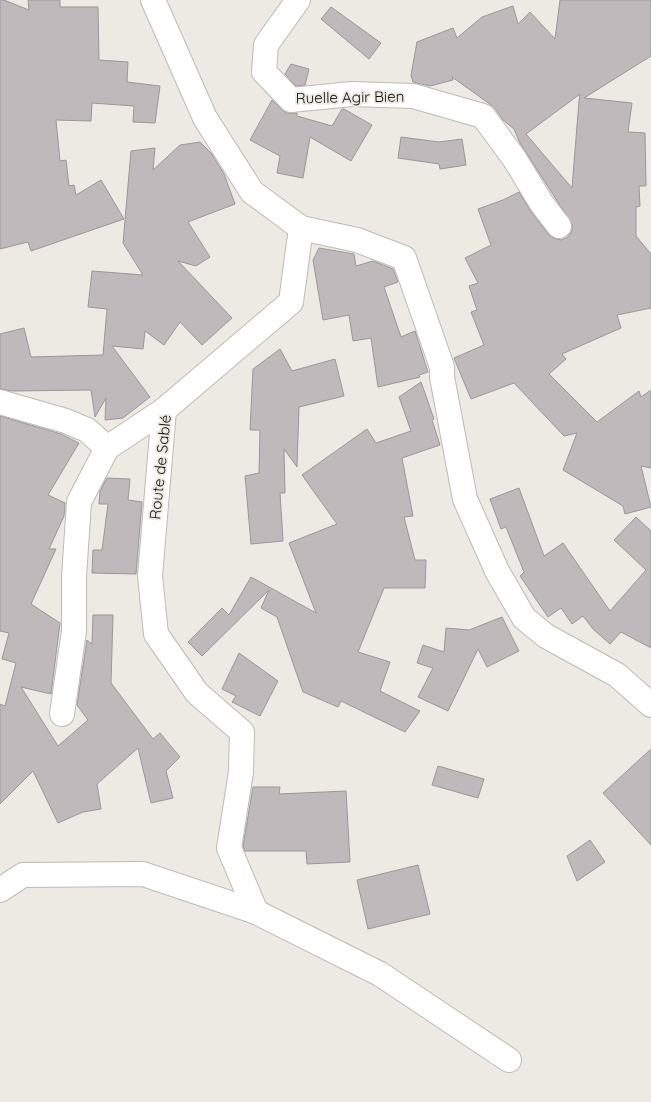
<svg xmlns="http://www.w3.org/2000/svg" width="651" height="1102" font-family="Quicksand,sans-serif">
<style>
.building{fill:#c0b9bc;stroke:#9d9699;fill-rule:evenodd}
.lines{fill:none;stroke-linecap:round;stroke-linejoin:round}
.street-casing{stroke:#bebab4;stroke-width:26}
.street{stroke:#fff;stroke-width:24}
.labels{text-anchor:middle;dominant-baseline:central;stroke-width:4;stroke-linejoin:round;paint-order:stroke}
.street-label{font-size:15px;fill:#100f0d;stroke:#ede9e3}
</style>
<rect width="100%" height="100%" fill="#ede9e3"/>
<g class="building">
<polygon points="0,0 4,0 29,10 28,0 60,0 60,7 98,7 99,60 128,62 127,82 160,86 155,123 133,122 134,106 92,103 91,121 56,120 60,161 66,160 69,186 74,185 76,195 101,180 124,219 31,251 28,242 0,249"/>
<path d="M560,0H651V56L584,98L632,103L628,132L645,133L646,186H639L640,206L636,207V236L651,254V308L617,315L621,328L562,354L566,359L549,374L597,422L639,391L641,397L651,390V468L641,466L651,507L625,514L623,506L563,470L577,433L564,436L514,383L471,399L454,358L484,345L471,312L477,310L469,286L478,283L465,258L491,245L478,209L503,200L519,192L531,212L548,234L553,238L561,240L568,237L572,231V224L520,143L514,129L503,120L494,107L452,77L453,80L430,86L413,82L411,75L417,42L453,28L457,38L482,17L513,6L518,24L530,12L555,39ZM580,94L579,101L572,188L526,134Z"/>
<polygon points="331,7 381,43 369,59 321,19"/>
<polygon points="291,64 309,69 305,85 296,86 285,74"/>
<polygon points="272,100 286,113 297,113 297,116 332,126 342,109 344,109 372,125 351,161 310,137 303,178 277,173 280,156 250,140"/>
<polygon points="401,137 439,142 462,139 466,165 440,169 439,164 398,158"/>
<polygon points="200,142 211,153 224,174 235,204 188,222 210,257 196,266 178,261 232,318 202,345 180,322 164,345 145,331 143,349 112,346 150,397 123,418 105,420 106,398 95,417 91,390 13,391 0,389 0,334 24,328 31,357 103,355 107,309 88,307 92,271 143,275 123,243 131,151 155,148 153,170 180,145"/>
<polygon points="319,248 354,254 356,266 373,261 393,269 398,282 384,287 401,337 415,331 428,372 419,375 420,377 378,387 371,338 353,341 349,315 323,320 313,260"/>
<polygon points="280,349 292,371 335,359 344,396 299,407 297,467 284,449 285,493 280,493 283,541 251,544 245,476 259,473 260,430 250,430 253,369"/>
<polygon points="421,382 434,419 432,420 440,445 402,458 413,516 404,517 415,560 426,560 425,588 384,588 358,652 390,662 380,691 420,711 405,732 341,701 338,707 303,692 277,617 261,608 269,590 202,656 188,642 222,608 229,615 251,577 316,613 289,543 337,524 302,475 367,429 376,443 411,431 399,397"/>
<polygon points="0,416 61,434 79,443 48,495 65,503 64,516 49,549 56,549 31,604 60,623 51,694 21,687 58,746 88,720 77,705 87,640 92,644 93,615 113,615 111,683 153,739 160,733 180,757 166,771 173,798 151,803 138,748 97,784 101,809 83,812 58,823 33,771 0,804 0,704 5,706 16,663 2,659 9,633 0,631"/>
<polygon points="107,478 130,479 128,500 142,502 136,574 92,573 93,550 102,550 108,504 99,504 100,491"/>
<polygon points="519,488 544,556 563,543 610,611 646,570 614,540 636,517 651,531 651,648 621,632 610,644 593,629 583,616 572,624 561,608 548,617 520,576 524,572 506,527 501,529 490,499"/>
<polygon points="502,617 519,651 487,667 478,649 448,711 418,697 433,668 417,663 423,645 444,652 446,628 469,630"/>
<polygon points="239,653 278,681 260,716 232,702 236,696 222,689"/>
<polygon points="651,749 651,845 603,793"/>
<polygon points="438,766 484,779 478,798 432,785"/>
<polygon points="253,787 280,787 279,794 346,791 350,862 307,864 306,851 245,851 243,846"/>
<polygon points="590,840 605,862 577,881 567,856"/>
<polygon points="418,865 430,914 368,929 357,880"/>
</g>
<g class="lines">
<g class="street-casing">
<g id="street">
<polyline points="153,0 205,118 252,192 301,228 291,302 164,410 150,576 156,634 197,693 242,732 241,772 229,848 256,912"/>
<polyline points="298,0 266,45 264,72 291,100 352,94 413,96 483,116 514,158 542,204 559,226"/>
<polyline points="301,228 357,240 404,258 442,367 442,377 465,499 497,571 524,618 546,636 617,675 651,705"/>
<polyline points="0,402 66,421 87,430 107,448"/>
<polyline points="62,714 74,631 74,577 79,502 107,448 164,410"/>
<polyline points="0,890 23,875 143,874 256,912 380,974 509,1060"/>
</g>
</g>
<use href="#street" class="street"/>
</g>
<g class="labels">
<g class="street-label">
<text transform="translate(350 97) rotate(-1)">Ruelle Agir Bien</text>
<text transform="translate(160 467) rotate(-84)">Route de Sablé</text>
</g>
</g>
</svg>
